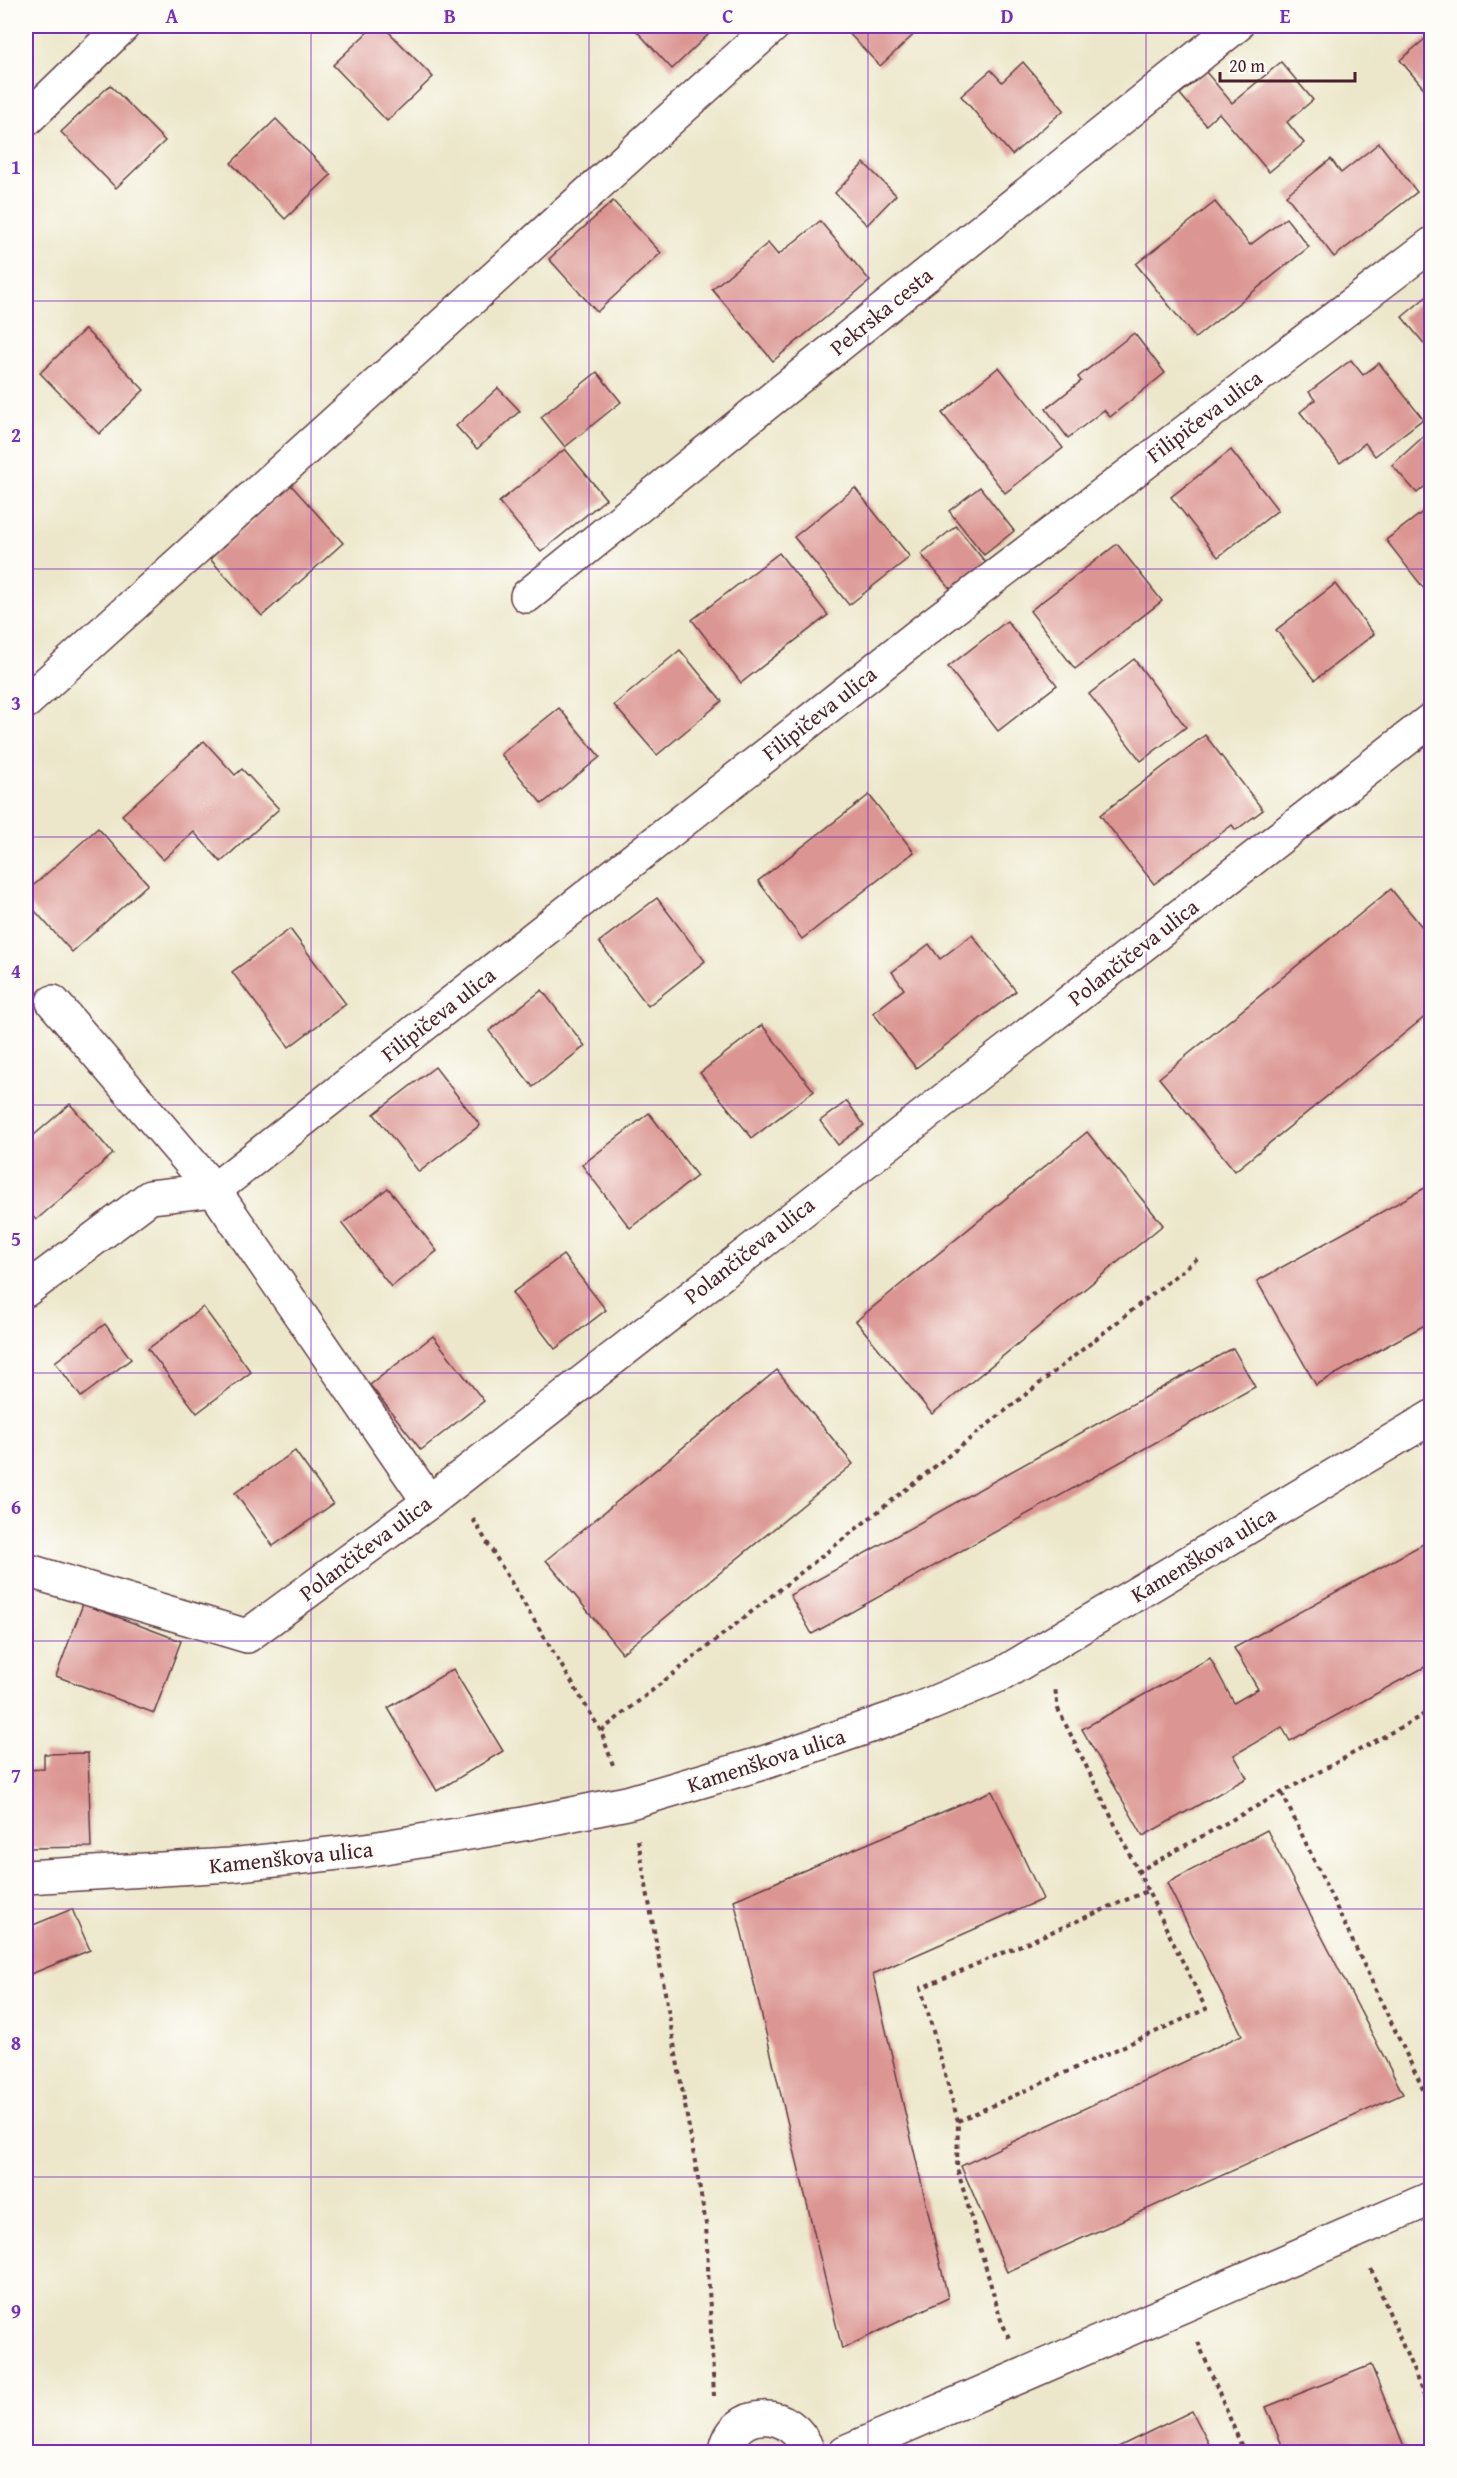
<svg xmlns="http://www.w3.org/2000/svg" width="1457" height="2478" font-family="'Gentium Book Plus',serif">
<style>
.building{fill:#db9592}
.lines{fill:none;stroke-linecap:round;stroke-linejoin:round}
.minor-casing{stroke:#623d43;stroke-width:36}
.path{stroke:#623d43;stroke-width:4;stroke-dasharray:4.5 4.5;stroke-linecap:butt}
.minor{stroke:#fff;stroke-width:33}
.grid{fill:none;stroke:#7b2cbf;stroke-width:1.5;stroke-opacity:0.55}
.labels{text-anchor:middle;dominant-baseline:central;stroke-width:5;stroke-linejoin:round;paint-order:stroke}
.street-label{font-size:22px;fill:#4a1f2b;stroke:#fdfcf7}
.neatline{fill:none;stroke:#7b2cbf;stroke-width:2}
.grid-label{font-size:20px;text-anchor:middle;font-weight:bold;fill:#7b2cbf}
</style>
<rect width="100%" height="100%" fill="#fdfcf7"/>
<filter id="ink" filterUnits="userSpaceOnUse"><feTurbulence type="fractalNoise" baseFrequency=".0167" numOctaves="2"/><feDisplacementMap in="SourceGraphic" scale="12" xChannelSelector="R" yChannelSelector="G"/><feConvolveMatrix kernelMatrix="1 2 1 2 8 2 1 2 1" color-interpolation-filters="sRGB"/></filter>
<filter id="wash" filterUnits="userSpaceOnUse"><feTurbulence type="fractalNoise" baseFrequency=".008" numOctaves="4" result="noise"/><feDisplacementMap in="SourceGraphic" scale="24" xChannelSelector="R" yChannelSelector="G"/><feGaussianBlur stdDeviation="1.35" result="paint"/><feColorMatrix in="noise" values="0 0 0 0 0 0 0 0 0 0 0 0 0 0 0 0 0 1.4 0 .05"/><feComposite in="paint" operator="in"/></filter>
<g filter="url(#wash)">
<rect width="100%" height="100%" fill="#ece7ca"/>
<g id="blocks">
<g class="building">
<polygon points="374,26 383,26 433,77 387,121 333,65"/>
<polygon points="632,26 707,26 712,31 672,69"/>
<polygon points="842,26 923,26 880,66"/>
<polygon points="1432,33 1432,98 1400,60"/>
<polygon points="1023,62 1064,110 1012,155 961,96 991,70 1002,82"/>
<polygon points="1281,62 1313,100 1287,122 1304,143 1269,172 1219,113 1206,125 1180,94 1206,72 1232,103"/>
<polygon points="110,85 165,141 116,188 61,132"/>
<polygon points="276,119 331,175 285,219 231,163"/>
<polygon points="1379,143 1417,192 1334,257 1286,195 1331,159 1341,173"/>
<polygon points="864,163 896,195 867,225 835,193"/>
<polygon points="613,201 661,253 597,312 549,259"/>
<polygon points="1215,202 1250,245 1286,218 1309,247 1195,338 1136,264"/>
<polygon points="820,221 870,281 773,361 712,289 768,243 778,255"/>
<polygon points="1432,292 1432,353 1402,317"/>
<polygon points="85,329 144,390 99,434 40,373"/>
<polygon points="1134,333 1165,373 1110,417 1104,410 1068,438 1046,409 1081,381 1078,377"/>
<polygon points="1351,360 1363,375 1379,363 1423,419 1375,456 1365,443 1340,463 1300,412 1315,400 1309,392"/>
<polygon points="999,367 1063,448 1005,493 942,413"/>
<polygon points="597,372 621,402 565,447 541,417"/>
<polygon points="498,388 520,411 477,449 456,426"/>
<polygon points="1424,436 1432,444 1432,480 1417,493 1392,465"/>
<polygon points="565,449 606,499 541,552 499,502"/>
<polygon points="1231,450 1278,510 1218,557 1171,497"/>
<polygon points="291,485 343,543 262,616 210,559"/>
<polygon points="980,487 1014,531 984,555 949,511"/>
<polygon points="855,488 910,557 849,605 794,537"/>
<polygon points="1432,505 1432,584 1425,590 1386,540"/>
<polygon points="956,526 986,563 952,591 921,554"/>
<polygon points="1117,544 1162,601 1075,669 1030,611"/>
<polygon points="779,553 828,615 741,683 692,620"/>
<polygon points="1335,584 1374,634 1315,680 1276,630"/>
<polygon points="1007,621 1057,685 998,731 948,667"/>
<polygon points="680,650 722,701 657,755 614,705"/>
<polygon points="1134,659 1186,727 1141,761 1089,694"/>
<polygon points="559,708 600,757 542,804 501,754"/>
<polygon points="1205,735 1263,810 1236,830 1232,825 1154,884 1100,815"/>
<polygon points="204,741 235,775 242,769 279,809 221,862 194,832 163,860 122,815"/>
<polygon points="869,795 914,852 802,939 758,881"/>
<polygon points="98,828 148,884 72,952 26,901 26,892"/>
<polygon points="1391,889 1432,939 1432,1011 1235,1171 1159,1078"/>
<polygon points="657,898 705,961 648,1006 599,942"/>
<polygon points="290,929 346,1004 289,1047 232,972"/>
<polygon points="972,935 1016,991 916,1068 873,1013 904,989 892,972 929,944 940,959"/>
<polygon points="542,990 585,1046 533,1087 489,1031"/>
<polygon points="762,1025 814,1091 752,1138 700,1073"/>
<polygon points="435,1067 480,1125 419,1172 374,1114"/>
<polygon points="847,1101 864,1125 838,1145 820,1121"/>
<polygon points="70,1104 113,1154 36,1220 26,1208 26,1142"/>
<polygon points="649,1113 697,1176 630,1228 582,1165"/>
<polygon points="1087,1132 1163,1225 932,1414 856,1321"/>
<polygon points="1432,1184 1432,1321 1316,1385 1257,1281"/>
<polygon points="388,1188 437,1251 391,1287 342,1224"/>
<polygon points="563,1255 606,1310 555,1349 512,1293"/>
<polygon points="203,1307 251,1372 197,1413 148,1349"/>
<polygon points="105,1324 131,1359 81,1397 55,1362"/>
<polygon points="433,1336 484,1401 421,1450 370,1385"/>
<polygon points="1233,1348 1255,1387 812,1634 790,1595"/>
<polygon points="777,1370 853,1464 622,1653 546,1560"/>
<polygon points="295,1451 333,1504 273,1546 235,1493"/>
<polygon points="1432,1539 1432,1663 1290,1741 1282,1727 1234,1755 1247,1778 1143,1836 1082,1729 1210,1658 1234,1703 1258,1689 1234,1648"/>
<polygon points="83,1604 181,1641 154,1713 56,1676"/>
<polygon points="453,1669 503,1751 437,1791 388,1708"/>
<polygon points="88,1753 91,1847 28,1848 26,1770 44,1769 44,1754"/>
<polygon points="992,1791 1043,1899 873,1974 948,2298 842,2349 734,1900"/>
<polygon points="1267,1830 1403,2094 1007,2272 961,2166 1242,2035 1167,1883"/>
<polygon points="72,1909 90,1950 31,1974 26,1962 26,1928"/>
<polygon points="1371,2365 1406,2452 1285,2452 1266,2407"/>
<polygon points="1192,2411 1213,2452 1108,2452"/>
</g>
</g>
</g>
<g filter="url(#ink)">
<use href="#blocks" fill-opacity="0" stroke="#623d43" stroke-width="1.5"/>
<g class="lines">
<g class="minor-casing">
<g id="minor">
<polyline points="26,120 123,26"/>
<polyline points="527,596 1236,26"/>
<polyline points="26,702 773,26"/>
<polyline points="53,1002 214,1190 429,1502"/>
<polyline points="26,1290 150,1197 214,1190 929,627 1432,244"/>
<polyline points="26,1570 247,1636 429,1502 1432,719"/>
<polyline points="26,1877 230,1865 366,1850 523,1824 627,1803 766,1762 911,1712 1002,1674 1432,1417"/>
<path d="M726,2452C731,2408 793,2405 808,2452"/>
<polyline points="845,2452 1432,2198"/>
</g>
</g>
<g class="path">
<polyline points="473,1519 601,1731 613,1765"/>
<polyline points="601,1731 1198,1258"/>
<polyline points="1282,1793 1432,2108"/>
<polyline points="638,1840 706,2224 714,2396"/>
<polyline points="1137,1872 1432,1710"/>
<polyline points="958,2121 1206,2009 1058,1709 1055,1688"/>
<polyline points="1371,2269 1432,2415"/>
<polyline points="1009,2338 1001,2320 957,2168 958,2121 921,1988 1147,1891"/>
<polyline points="1198,2342 1244,2452"/>
</g>
<use href="#minor" class="minor"/>
</g>
</g>
<path class="grid" d="M311,26V2452M589,26V2452M868,26V2452M1146,26V2452M26,301H1432M26,569H1432M26,837H1432M26,1105H1432M26,1373H1432M26,1641H1432M26,1909H1432M26,2177H1432"/>
<g class="labels">
<g class="street-label">
<text transform="translate(881 311) rotate(-39)">Pekrska cesta</text>
<text transform="translate(1204 416) rotate(-37)">Filipičeva ulica</text>
<text transform="translate(819 713) rotate(-38)">Filipičeva ulica</text>
<text transform="translate(1133 952) rotate(-38)">Polančičeva ulica</text>
<text transform="translate(438 1014) rotate(-38)">Filipičeva ulica</text>
<text transform="translate(749 1250) rotate(-38)">Polančičeva ulica</text>
<text transform="translate(365 1548) rotate(-37)">Polančičeva ulica</text>
<text transform="translate(1203 1554) rotate(-31)">Kamenškova ulica</text>
<text transform="translate(766 1760) rotate(-18)">Kamenškova ulica</text>
<text transform="translate(291 1857) rotate(-6)">Kamenškova ulica</text>
</g>
</g>
<rect width="1457" height="2478" fill="none" stroke="#fdfcf7" stroke-width="66"/>
<path d="M1220 72v9h135v-9" fill="none" stroke="#4a1f2b" stroke-width="3"/>
<text x="1229" y="72" font-size="18" fill="#4a1f2b" stroke="#fdfcf7" stroke-width="4.5" paint-order="stroke">20 m</text>
<rect x="33" y="33" width="1391" height="2412" class="neatline"/>
<g class="grid-label">
<text x="172" y="23">A</text>
<text x="450" y="23">B</text>
<text x="728" y="23">C</text>
<text x="1007" y="23">D</text>
<text x="1285" y="23">E</text>
<text x="16" y="174">1</text>
<text x="16" y="442">2</text>
<text x="16" y="710">3</text>
<text x="16" y="978">4</text>
<text x="16" y="1246">5</text>
<text x="16" y="1514">6</text>
<text x="16" y="1782">7</text>
<text x="16" y="2050">8</text>
<text x="16" y="2318">9</text>
</g>
</svg>
